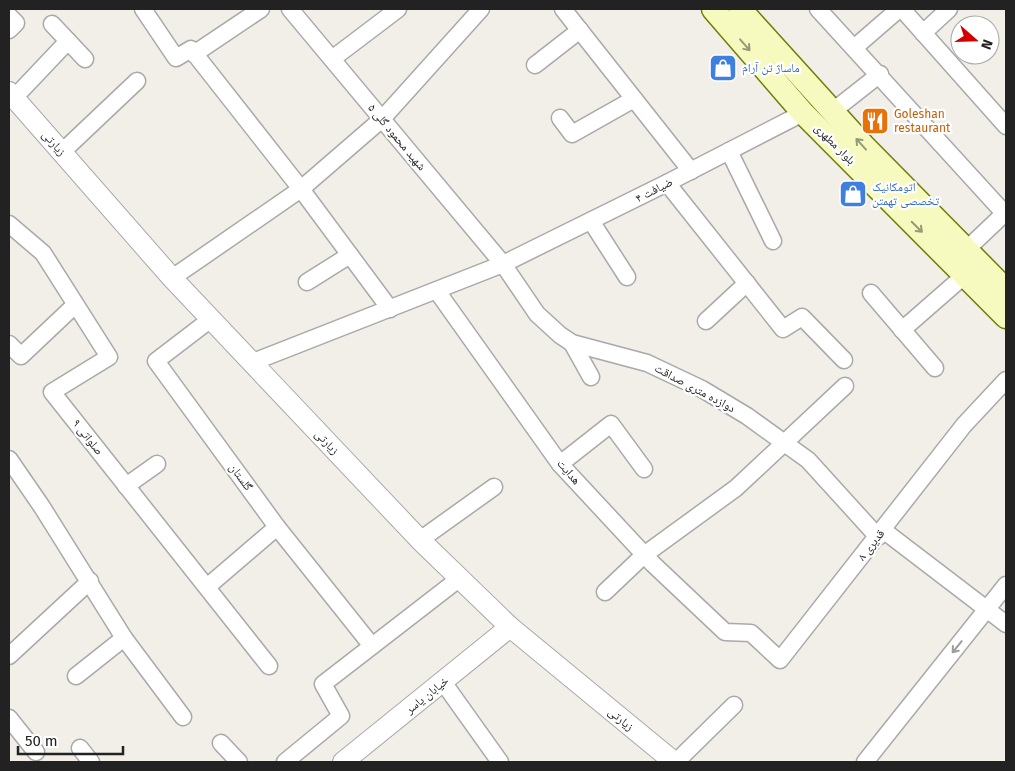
<svg xmlns="http://www.w3.org/2000/svg" width="1015" height="771" font-family="'Fira Sans','Noto Naskh Arabic',sans-serif">
<style>
.lines{fill:none;stroke-linecap:round;stroke-linejoin:round}
.minor-casing{stroke:#a9a9a9;stroke-width:19}
.tertiary-casing{stroke:#a9a9a9;stroke-width:22}
.secondary-casing{stroke:#707d05;stroke-width:25}
.minor{stroke:#fff;stroke-width:16}
.tertiary{stroke:#fff;stroke-width:20}
.secondary{stroke:#f7fabf;stroke-width:22}
.oneway{stroke:#979978}
.oneway2{stroke:#9c9c9c}
.labels{text-anchor:middle;dominant-baseline:central;stroke-width:4.5;stroke-linejoin:round;paint-order:stroke}
.shop-label{font-size:12px;fill:#366cbe;stroke:#fff;text-anchor:start}
.food-label{font-size:12px;fill:#c56008;stroke:#fff;text-anchor:start}
.street-label{font-size:12px;fill:#222;stroke:#fff}
</style>
<rect width="100%" height="100%" fill="#f2efe9"/>
<g class="lines">
<g class="minor-casing">
<g id="minor">
<polyline points="143,9 176,58 191,49 301,189 390,309"/>
<polyline points="290,9 503,264 537,314 560,335 572,343 647,363 702,389 747,416 808,460 878,537"/>
<polyline points="563,9 691,171"/>
<polyline points="818,9 1005,214"/>
<polyline points="902,9 1006,126"/>
<polyline points="9,16 16,23 9,30"/>
<polyline points="52,24 85,59"/>
<polyline points="923,33 949,9"/>
<polyline points="854,48 899,9"/>
<polyline points="194,54 261,9"/>
<polyline points="332,59 398,9"/>
<polyline points="535,65 580,30"/>
<polyline points="14,98 68,41"/>
<polyline points="833,111 880,74"/>
<polyline points="560,118 572,134 634,99"/>
<polyline points="729,151 773,241"/>
<polyline points="62,152 137,81"/>
<polyline points="667,183 783,329 802,317 844,360"/>
<polyline points="591,221 627,277"/>
<polyline points="9,224 43,253 109,357 52,392 269,666"/>
<polyline points="966,250 1006,212"/>
<polyline points="172,278 301,189 382,119 481,9"/>
<polyline points="307,282 350,255"/>
<polyline points="437,291 560,464 653,564 725,632 751,633 780,660 964,425 1006,380"/>
<polyline points="871,293 935,368"/>
<polyline points="211,319 156,361 277,527 372,646"/>
<polyline points="706,321 747,283"/>
<polyline points="902,330 965,275"/>
<polyline points="572,343 591,377"/>
<polyline points="9,344 21,356 75,305"/>
<polyline points="253,362 503,264 667,183 803,113"/>
<polyline points="9,459 42,507 124,638 183,717"/>
<polyline points="560,464 611,424 644,469"/>
<polyline points="126,486 157,464"/>
<polyline points="883,530 1006,624"/>
<polyline points="420,540 494,487"/>
<polyline points="207,587 277,527"/>
<polyline points="605,592 644,555 736,488 845,386"/>
<polyline points="9,656 90,581"/>
<polyline points="76,676 124,638"/>
<polyline points="443,682 500,762"/>
<polyline points="9,718 36,752"/>
<polyline points="221,743 239,762"/>
<polyline points="80,748 91,762"/>
<polyline points="285,762 341,716 323,684 460,578"/>
<polyline points="676,762 734,705"/>
<polyline points="865,762 1006,585"/>
</g>
</g>
<g class="tertiary-casing">
<g id="tertiary">
<polyline points="9,92 172,278 420,540 510,627 674,762"/>
<polyline points="343,762 510,627"/>
</g>
</g>
<g class="secondary-casing">
<g id="secondary">
<polyline points="713,9 803,113 1006,317"/>
<polyline points="740,9 863,145 1006,290"/>
</g>
</g>
<use href="#minor" class="minor"/>
<use href="#tertiary" class="tertiary"/>
<use href="#secondary" class="secondary"/>
</g>
<defs><path id="oneway-shaft" d="M-6 0H5M1.5-3L5.5 0L1.5 3" fill="none" stroke-width="1.6" stroke-linecap="round" stroke-linejoin="round" transform="scale(1.25)"/></defs>
<g class="oneway">
<use href="#oneway-shaft" transform="translate(745 45) rotate(49)"/>
<use href="#oneway-shaft" transform="translate(861 144) rotate(-132)"/>
<use href="#oneway-shaft" transform="translate(917 227) rotate(45)"/>
</g>
<use class="oneway2" href="#oneway-shaft" transform="translate(957 647) rotate(129)"/>
<defs>
<g id="shop-square" transform="scale(1.4375)"><rect x="-9" y="-9" width="18" height="18" rx="4" fill="#3f7fe0" stroke="#fff"/><path d="M-5-2.5h2.3a2.7 3.5 0 0 1 5.4 0H5L5.5 6h-11ZM-1.5-2.5h3a1.5 2.3 0 0 0-3 0Z" fill="#fff"/></g>
<g id="restaurant-square" transform="scale(1.4375)"><rect x="-9" y="-9" width="18" height="18" rx="4" fill="#e8710a" stroke="#fff"/><path d="M-5-6h1v4h1v-4h1v4h1v-4h1v5L-1.5 .5V6h-2V.5L-5-1ZM5-6V6H3V1.5H1.5Q1.5-4 5-6Z" fill="#fff"/></g>
</defs>
<g fill-rule="evenodd">
<use href="#shop-square" x="723" y="68"/>
<use href="#restaurant-square" x="875" y="121"/>
<use href="#shop-square" x="853" y="194"/>
</g>
<g class="labels">
<g class="shop-label">
<text x="742" y="68">ماساژ تن آرام</text>
<text x="872" y="187">اتومکانیک<tspan x="872" dy="14">تخصصی تهمتن</tspan></text>
</g>
<g class="food-label">
<text x="894" y="114">Goleshan<tspan x="894" dy="14">restaurant</tspan></text>
</g>
<g class="street-label">
<text transform="translate(397 137) rotate(50)">شهید محمود گلی ۵</text>
<text transform="translate(54 143) rotate(49)">زیارتی</text>
<text transform="translate(835 144) rotate(45)">بلوار مطهری</text>
<text transform="translate(654 190) rotate(-27)">ضیافت ۴</text>
<text transform="translate(695 388) rotate(28)">دوازده متری صداقت</text>
<text transform="translate(88 437) rotate(52)">صلواتی ۹</text>
<text transform="translate(327 442) rotate(47)">زیارتی</text>
<text transform="translate(569 472) rotate(49)">هدایت</text>
<text transform="translate(241 477) rotate(54)">گلستان</text>
<text transform="translate(871 545) rotate(-52)">قدیری ۸</text>
<text transform="translate(427 695) rotate(-39)">خیابان یاسر</text>
<text transform="translate(621 719) rotate(40)">زیارتی</text>
</g>
</g>
<rect width="1015" height="771" fill="none" stroke="#222222" stroke-width="20"/>
<g transform="translate(975 40) rotate(110)"><circle r="24" fill="#ffffff" stroke="#a7a7a7"/>
<path d="M0-4L9 19L0 12L-9 19Z" fill="#d40000"/>
<text y="-8" font-size="14" font-weight="bold" text-anchor="middle" fill="#222222">N</text>
</g>
<path d="M18 746v8h105v-8" fill="none" stroke="#222222" stroke-width="2.5"/>
<text x="25" y="746" font-size="15" fill="#222222" stroke="#ffffff" stroke-width="4" paint-order="stroke">50 m</text>
</svg>
